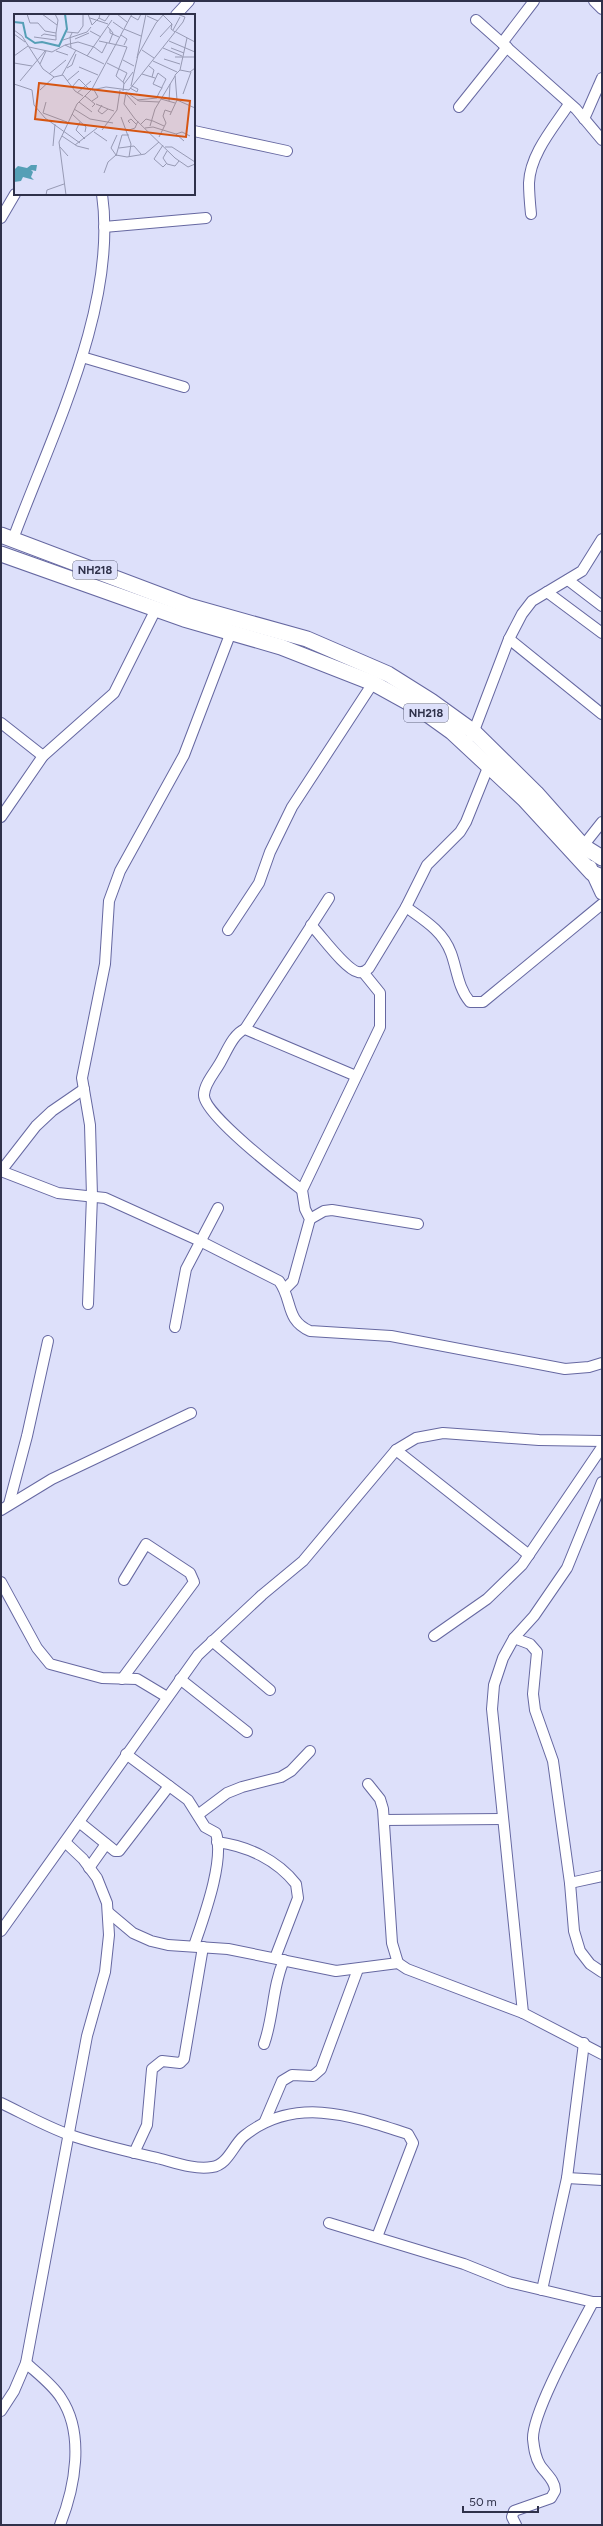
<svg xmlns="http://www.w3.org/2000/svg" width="603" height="2526" font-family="Figtree,sans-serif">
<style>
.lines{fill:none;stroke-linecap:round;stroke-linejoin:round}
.minor-casing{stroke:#6668a1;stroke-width:12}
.major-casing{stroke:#6668a1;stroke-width:15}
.highway-casing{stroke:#6668a1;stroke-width:17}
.minor{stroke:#fff;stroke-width:10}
.major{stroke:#fff;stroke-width:13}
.highway{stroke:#fff;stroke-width:15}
.labels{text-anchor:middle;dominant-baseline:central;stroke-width:3;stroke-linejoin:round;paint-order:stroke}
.shield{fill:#dde0fa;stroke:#63667f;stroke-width:1}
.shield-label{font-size:11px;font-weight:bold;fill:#2f314a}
.inset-river{fill:none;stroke:#559fb6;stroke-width:2}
.inset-road{fill:none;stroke:#979ab4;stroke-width:1}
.view{fill:#d65512;fill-opacity:0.15;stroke:#d65512;stroke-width:2}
.inset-edge{fill:none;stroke:#2f314a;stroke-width:2}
</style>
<rect width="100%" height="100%" fill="#dde0fa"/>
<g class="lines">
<g class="minor-casing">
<g id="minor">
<polyline points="594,1 602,9"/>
<polyline points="176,15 189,1"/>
<polyline points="476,20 576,109 602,140"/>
<polyline points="502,43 534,1"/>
<polyline points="459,107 507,47"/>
<polyline points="584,119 602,78"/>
<polyline points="194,131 287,151"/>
<path d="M531,214C530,204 529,193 529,183C530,154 554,127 569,104"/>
<polyline points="1,218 15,194"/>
<polyline points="104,227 206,218"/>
<polyline points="82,357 184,387"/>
<path d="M13,539C51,436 118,306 102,194"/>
<polyline points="568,580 602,606"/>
<polyline points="547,592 602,633"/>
<polyline points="509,639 602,714"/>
<polyline points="1,723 43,756"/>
<polyline points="472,736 509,639 522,614 532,601 582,571 602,539"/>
<polyline points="1,817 43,756 114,693 156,609"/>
<polyline points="583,846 602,822"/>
<path d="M406,907C424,920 443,931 451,953C457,969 458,988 470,1002H483L602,904"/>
<path d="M311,925C321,935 345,969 358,972C363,973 366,971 369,968L406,907L427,865L460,832L466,822L489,765"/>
<polyline points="228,930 259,883 270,852 292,807 373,683"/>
<polyline points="245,1029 329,898"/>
<path d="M1,1171L58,1193L105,1198L200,1241L279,1281C293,1300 285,1320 310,1331L391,1336L565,1369L589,1367L602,1363"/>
<polyline points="1,1171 36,1126 52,1111 84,1089"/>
<path d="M302,1190C285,1177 203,1114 204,1095C204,1084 215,1072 220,1063C227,1051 233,1034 245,1029L356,1076"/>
<polyline points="310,1219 324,1211 332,1210 418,1224"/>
<polyline points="285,1289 293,1281 310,1219 305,1209 302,1190 380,1027 380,993 363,972"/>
<polyline points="88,1304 92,1196 90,1125 82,1078 105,964 109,901 120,871 184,755 231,632"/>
<polyline points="175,1327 186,1269 218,1208"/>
<polyline points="396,1450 529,1555"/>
<polyline points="9,1504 27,1436 48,1341"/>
<polyline points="1,1510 52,1479 191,1413"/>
<polyline points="1,1582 37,1648 50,1664 102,1678 137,1679 167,1697"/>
<polyline points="434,1636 487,1599 522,1565 602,1447"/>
<polyline points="514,1638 530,1644 537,1652 533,1694 535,1710 553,1761 570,1883 574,1931 580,1951 590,1964 602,1972"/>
<polyline points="212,1641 270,1690"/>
<polyline points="122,1679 194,1582 190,1573 146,1544 124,1580"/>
<polyline points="180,1679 247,1732"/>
<path d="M126,1754L188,1800L205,1827L216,1833C225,1861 203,1919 194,1946"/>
<polyline points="368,1784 380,1799 383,1809 392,1943 398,1963"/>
<polyline points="199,1814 227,1793 242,1787 281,1777 291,1771 310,1751"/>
<polyline points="384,1820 502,1819"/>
<polyline points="79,1822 115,1851 119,1851 169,1786"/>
<path d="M217,1842C248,1846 277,1860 296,1884L298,1898L275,1958"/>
<polyline points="89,1868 106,1844"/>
<polyline points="570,1883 602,1876"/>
<polyline points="108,1912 133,1933 151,1941 168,1945 228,1949 336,1971 398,1963 407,1969 523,2013 602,2054"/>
<polyline points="1,1931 198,1655 262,1595 303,1561 396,1450 416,1438 443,1433 539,1440 602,1441"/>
<polyline points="523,2013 492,1709 494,1685 503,1658 514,1638 534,1616 567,1568 602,1482"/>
<path d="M264,2044C274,2016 272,1987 284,1960"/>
<path d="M1,2103C24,2114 47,2127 70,2135C99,2145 131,2152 161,2159C176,2163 196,2170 212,2167C228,2165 233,2145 244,2136C295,2095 353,2116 408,2134L413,2143L377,2237"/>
<polyline points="265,2121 282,2081 292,2075 313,2076 321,2069 358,1969"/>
<polyline points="134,2153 147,2125 152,2069 162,2061 180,2063 184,2059 203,1947"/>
<polyline points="567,2178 602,2180"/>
<polyline points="329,2223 464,2264 509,2282 593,2302 602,2302"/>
<polyline points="542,2290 567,2178 584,2043"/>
<path d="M26,2363C37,2373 53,2385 61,2398C85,2434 75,2487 60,2525"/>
<polyline points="1,2411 14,2391 26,2363 87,2036 105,1972 109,1935 107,1903 97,1878 83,1859 65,1842"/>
<path d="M516,2525L512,2517L514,2511L551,2498L555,2491C556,2481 545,2473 540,2465C535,2457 534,2448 533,2439C532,2412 579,2329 593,2302"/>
</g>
</g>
<g class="major-casing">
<polyline id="major" points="590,867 602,893"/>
</g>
<g class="highway-casing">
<g id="highway">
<polyline points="1,535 189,606 307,639 388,674 431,701 474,732 536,793 583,846 602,858"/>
<polyline points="1,554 184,619 281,647 373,683 420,709 452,732 524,799 592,873 602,877"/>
</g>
</g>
<use href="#minor" class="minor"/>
<use href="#major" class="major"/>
<use href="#highway" class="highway"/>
</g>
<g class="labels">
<g class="shield">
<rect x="73" y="561" width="44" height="18" rx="3"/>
<rect x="404" y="704" width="44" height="18" rx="3"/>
</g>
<g class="shield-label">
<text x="95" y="570">NH218</text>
<text x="426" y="713">NH218</text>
</g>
</g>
<g transform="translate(14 14)">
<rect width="181" height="181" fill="#dde0fa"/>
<path d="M17,151H23L22,157L17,156L19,158L17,163L20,166L9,163L7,167L0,168V156L4,152L13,154Z" fill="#559fb6"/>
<path class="inset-river" d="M0,8L9,9L12,23L21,29L28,28L45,32L53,15L51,0"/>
<path class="inset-road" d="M13,0L16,9H24L31,17L42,19V26L20,23M28,0L43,11M41,0L44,6L42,19M74,0L78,11L85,4M86,0L85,4L91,7L96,0M103,0L113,8M149,1L158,10L157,15L161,18M117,2L124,6L127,0M133,2L144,7M76,4L94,10M99,8L109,15M94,13L99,19L95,29M96,15V19L105,23M110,15L127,22M0,16L8,22L29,55L40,63L49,61L61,77L69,82M159,16L166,3M76,17L87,23M53,18L64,19L69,12V0M162,18L181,28M0,20L11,28M107,21L113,25L110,31M27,22L30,20L42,22M146,23L158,10M61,25L75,19M49,26L73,18L77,13M85,27L113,33L102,62L110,69L109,77M155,27L181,38M15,33L38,38L51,31M57,34L56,23L58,19M149,34L168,42M157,34L170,39M128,36L140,44M42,37L54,41M0,42L14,32M73,42L98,6M161,43H181M123,44L132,0M150,45L166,50M109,46L120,52M139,47L163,58M0,49L18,52M93,49L113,59L109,68M26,50L32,37M90,50L51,31L64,28L80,33L88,39L93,29M135,52L140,56L138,63M65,53L84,61M53,54L58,51L62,40M166,56L176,58L181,54M35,60L52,46M128,60L141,64M48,61L62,36M6,67L31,37M53,67L65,57M0,70L18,76L20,91L31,104L66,129M110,70L119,58M117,72L124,41L142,9L150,0M58,73L65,65L76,76M116,74L123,78L124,75L118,72M26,76L40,63M78,76L92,73L115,76L169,8L171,3L163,0M112,78L110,90L121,105L161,144L174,153L181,150M112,78L125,87L145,88M63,79L77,67M112,80L122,91M169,80L177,58M71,82L81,90L78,93M147,85L161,89M123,86L143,84V83L146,77L148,74V73L152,65L144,59L139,70L148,74M163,86L181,94M78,87L84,83L80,76M155,87L156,70M32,88L29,99L53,108M65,88L78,98M82,90L94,95M88,91L84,97L88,100L94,95L100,97M60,95L76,105L99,109M58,100L72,113L71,118M156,101L163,86L161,61L166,56L173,24M107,103L117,130L115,143M139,107L150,112M66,108L62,116L71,125M116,109L114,107L117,105L122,110M127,110L132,105L139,107M136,112L141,95L161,62M131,114L139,113L162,120L170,127M88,116L103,96L106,76M112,117L121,114L124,107M80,118L93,127M162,120L168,118L176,122M48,122L63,132L75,135M145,123L152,109L149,102L151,96L157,98M61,131L83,114M149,131L140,145L149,153L153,149M39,132L41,110M46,133L54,142M151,133H158L181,148M105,134L120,132L127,140M153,137L149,144L153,150L161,152L165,147M102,141L97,134L103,121M102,142L108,121H115M90,159L94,148L102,141L113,143L131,140L145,128M32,181L33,176L50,170M52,181L45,128L63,90L78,75L118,0"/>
<path class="view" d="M25,69L176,87L172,123L21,105Z"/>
<rect width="181" height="181" class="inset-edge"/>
</g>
<rect width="603" height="2526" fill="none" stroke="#2f314a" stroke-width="4"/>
<path d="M463 2506v6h75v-6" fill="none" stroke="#2f314a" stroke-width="2"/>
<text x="469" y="2506" font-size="12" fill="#2f314a" stroke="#dde0fa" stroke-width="3" paint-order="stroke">50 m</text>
</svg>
